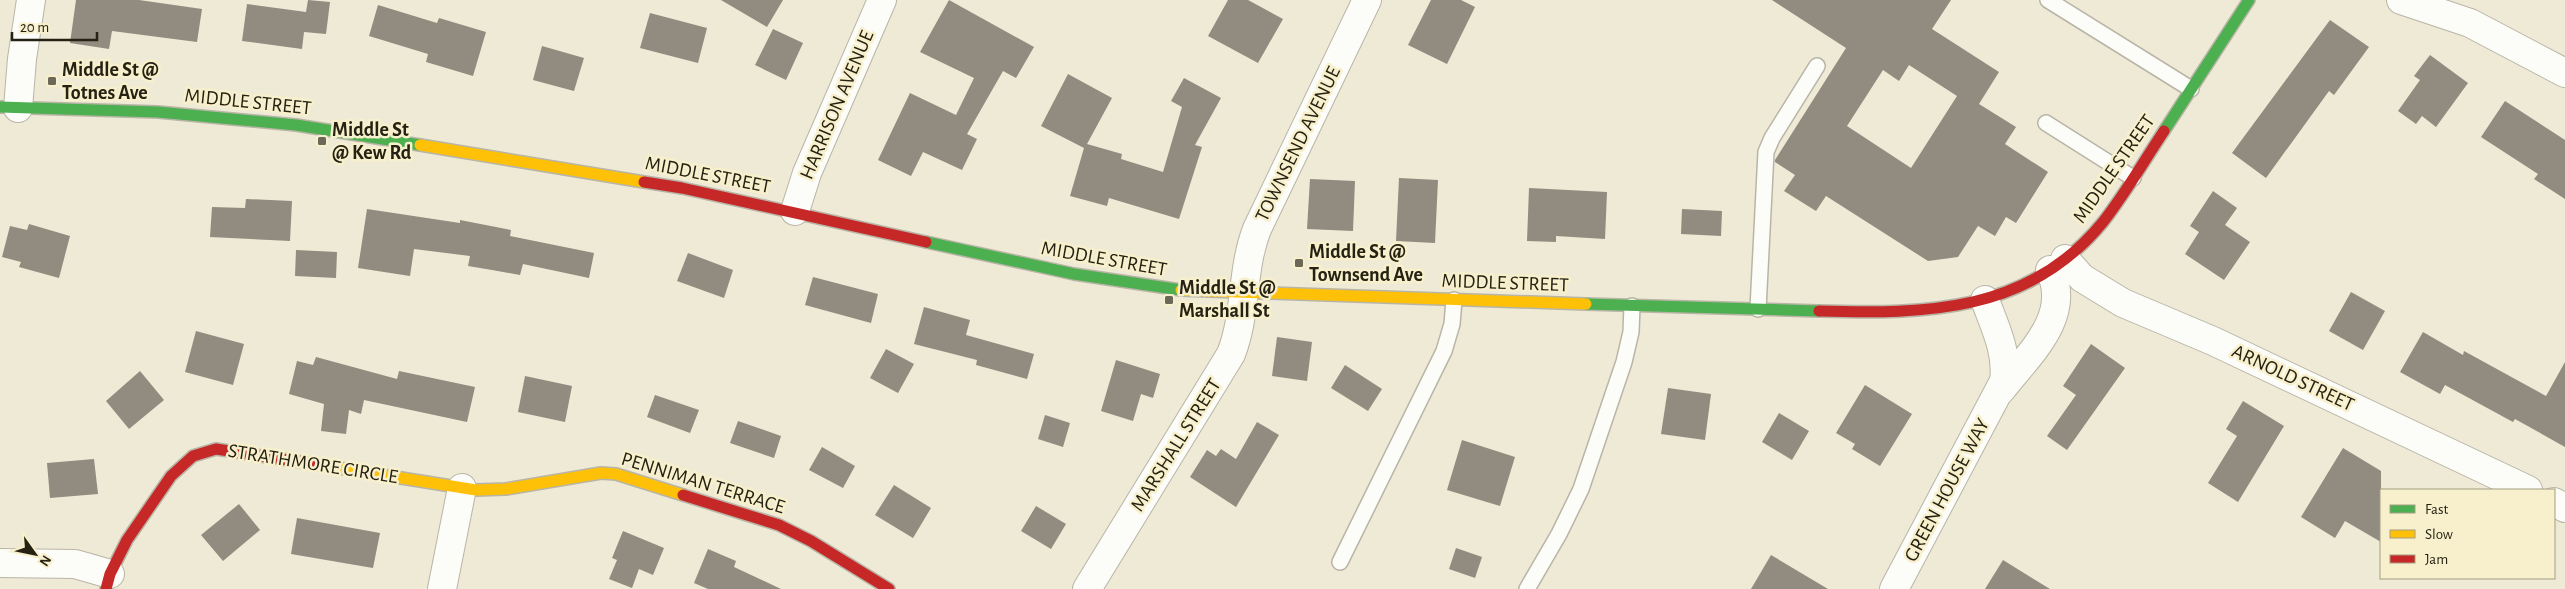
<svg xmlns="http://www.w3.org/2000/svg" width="2565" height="589" font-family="'Alegreya Sans',sans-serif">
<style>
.building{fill:#928b7f;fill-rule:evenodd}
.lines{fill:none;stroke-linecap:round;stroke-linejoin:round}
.lane-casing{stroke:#b9b5a6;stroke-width:18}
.street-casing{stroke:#b9b5a6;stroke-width:30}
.fast-casing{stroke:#b9b5a6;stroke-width:14}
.slow-casing{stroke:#b9b5a6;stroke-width:14}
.jam-casing{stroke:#b9b5a6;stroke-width:14}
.lane{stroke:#fcfcf9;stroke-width:15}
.street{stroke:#fcfcf9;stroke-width:28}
.fast{stroke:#4caf50;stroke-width:11}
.slow{stroke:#ffc107;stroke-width:11}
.jam{stroke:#c62828;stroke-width:11}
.poi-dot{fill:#6b6858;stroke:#f8f0cc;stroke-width:2}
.labels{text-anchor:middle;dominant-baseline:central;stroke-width:5;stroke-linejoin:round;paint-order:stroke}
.poi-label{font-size:20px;font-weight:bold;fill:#252214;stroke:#f8f0cc;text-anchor:start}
.street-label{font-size:20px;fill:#252214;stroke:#f8f0cc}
</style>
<rect width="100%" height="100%" fill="#eeead6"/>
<g class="building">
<polygon points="76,0 139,0 202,9 197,42 112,31 109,49 70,43"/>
<polygon points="308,0 330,2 326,34 304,32 302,49 242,41 247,4 306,12"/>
<polygon points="721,0 783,0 767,27"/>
<polygon points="949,0 1034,47 1016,78 1003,71 967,134 977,139 962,170 923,152 911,176 878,160 910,93 956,115 974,78 920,52"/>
<polygon points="1228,0 1248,0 1283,19 1258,63 1208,36"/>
<polygon points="1431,0 1461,0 1475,7 1447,64 1408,45"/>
<path d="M1772,0H1951L1932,29L1999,72L1979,104L2016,127L2005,144L2048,172L2016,223L2006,217L1995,236L1978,226L1958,257L1928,261L1826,196L1816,211L1784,191L1795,175L1775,162V160L1846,48ZM1909,65L1957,96L1911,168L1847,126L1883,70L1899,81Z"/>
<polygon points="378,5 437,23 439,18 486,32 473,76 426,62 428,54 369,36"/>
<polygon points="650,13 707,28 698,63 640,48"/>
<polygon points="2330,20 2369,47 2334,95 2329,91 2266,178 2232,153"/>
<polygon points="773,29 803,43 786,80 755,65"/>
<polygon points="542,46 584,58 574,91 533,80"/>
<polygon points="2430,55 2468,83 2436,127 2422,116 2416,124 2398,111 2420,80 2414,76"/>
<polygon points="1068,74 1112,98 1087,144 1122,154 1121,159 1163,172 1182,107 1171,101 1184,78 1221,98 1195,145 1202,147 1179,219 1109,198 1107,206 1070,196 1084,148 1041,126"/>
<polygon points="2505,101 2565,140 2565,199 2534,179 2538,174 2481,137"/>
<polygon points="1399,178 1438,180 1435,243 1396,241"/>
<polygon points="1310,179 1355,181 1353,231 1307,229"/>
<polygon points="1529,188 1607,192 1605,239 1556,236 1556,242 1527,241"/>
<polygon points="2213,191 2237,208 2225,225 2250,242 2224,280 2185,254 2199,232 2190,226"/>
<polygon points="246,199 292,201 290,241 210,237 212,207 245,208"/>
<polygon points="367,209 460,223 460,220 511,230 510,236 594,253 589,278 523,264 520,275 492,270 468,266 470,256 414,249 410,276 358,268"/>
<polygon points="1682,209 1722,211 1721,236 1681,234"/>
<polygon points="29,224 70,236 59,278 19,267 21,262 2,257 10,226 27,230"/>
<polygon points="296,250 337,252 336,278 295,276"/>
<polygon points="688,253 733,270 724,298 677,281"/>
<polygon points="813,277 878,294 871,323 805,305"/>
<polygon points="2351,292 2385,311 2363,350 2329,331"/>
<polygon points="924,307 970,320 966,335 1034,354 1027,379 976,365 977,360 914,344"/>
<polygon points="196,331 244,344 233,385 185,372"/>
<polygon points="2423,332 2463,355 2464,351 2546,396 2565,362 2565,447 2515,419 2513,422 2445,385 2440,394 2400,372"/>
<polygon points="1277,337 1312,342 1307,381 1272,376"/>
<polygon points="2091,344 2125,368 2067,450 2047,436 2076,395 2063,386"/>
<polygon points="886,349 914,364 898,393 870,378"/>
<polygon points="316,357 397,379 399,371 475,387 467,422 364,400 361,414 349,410 346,434 321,431 324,404 289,394 297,361 313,365"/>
<polygon points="1116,360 1160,374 1153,398 1141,394 1133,421 1101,411"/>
<polygon points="1345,365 1382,389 1368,411 1331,388"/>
<polygon points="140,371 164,400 129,429 106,401"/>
<polygon points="525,376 572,386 565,422 518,412"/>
<polygon points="1865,385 1912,414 1880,466 1852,449 1855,444 1836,433"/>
<polygon points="1668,388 1711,394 1705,440 1661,434"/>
<polygon points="655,395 699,410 690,433 647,417"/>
<polygon points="2243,401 2284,426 2238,502 2208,483 2237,436 2226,429"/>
<polygon points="1779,413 1809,431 1792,460 1762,442"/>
<polygon points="1045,415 1070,423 1063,447 1038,439"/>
<polygon points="738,421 781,436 774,458 730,443"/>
<polygon points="1257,422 1279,435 1236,507 1190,477 1207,450 1216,456 1221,449 1236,459"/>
<polygon points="1462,440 1515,457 1500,506 1447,490"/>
<polygon points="822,447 855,466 843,488 809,470"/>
<polygon points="2343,448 2381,471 2381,542 2345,521 2335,538 2301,517"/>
<polygon points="94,459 98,494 50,498 47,463"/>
<polygon points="894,485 931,508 913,538 875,515"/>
<polygon points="239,504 260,530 223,561 201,535"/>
<polygon points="1036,506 1066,524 1051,549 1021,531"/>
<polygon points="297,518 380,533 373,568 291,554"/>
<polygon points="623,531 664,548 653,575 639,569 632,588 609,579 617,560 612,558"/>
<polygon points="1456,548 1482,557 1475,578 1449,569"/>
<polygon points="708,549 736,561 734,567 781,589 708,589 694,583"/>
<polygon points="1771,555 1828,589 1751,589"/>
<polygon points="2003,560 2050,589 1985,589"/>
</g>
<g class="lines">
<g class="lane-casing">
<g id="lane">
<polyline points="2048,0 2191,89"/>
<polyline points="2046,123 2133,178"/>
<polyline points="1758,309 1766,152 1772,138 1817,66"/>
<polyline points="1340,562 1444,351 1452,324 1454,300"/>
<polyline points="1527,589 1559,534 1581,489 1624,362 1631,332 1632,306"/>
</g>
</g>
<g class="street-casing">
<g id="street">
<polyline points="2401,0 2470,23 2565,73"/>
<polyline points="18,108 22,59 31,0"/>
<polyline points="795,211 807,173 882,0"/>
<polyline points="2065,259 2082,278 2123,303 2213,341 2528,490"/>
<path d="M2001,390C2027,356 2073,317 2050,270"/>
<polyline points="2554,502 2565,508"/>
<polyline points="0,563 75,564 110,574"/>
<polyline points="442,589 462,488"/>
<path d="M1087,589L1231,354C1247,313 1241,270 1257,229L1367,0"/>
<path d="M1894,589L2004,381C2008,353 1995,327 1985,300"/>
</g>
</g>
<g class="fast-casing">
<g id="fast">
<polyline points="0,107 158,112 296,125 420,145"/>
<polyline points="2164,131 2249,0"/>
<polyline points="926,242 1074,274 1181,290"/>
<polyline points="1586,304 1819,311"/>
</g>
</g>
<g class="slow-casing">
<g id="slow">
<polyline points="420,145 644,182"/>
<polyline points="1181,290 1586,304"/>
<polyline points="314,464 476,490 506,489 601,473 616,474 683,495"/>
</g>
</g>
<g class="jam-casing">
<g id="jam">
<polyline points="644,182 682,188 926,242"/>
<path d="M1819,311C1926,314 2029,313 2103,222C2125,194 2144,161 2164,131"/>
<polyline points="683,495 779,525 811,541 889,589"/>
<polyline points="106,589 110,574 127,540 171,476 193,456 216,449 314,464"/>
</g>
</g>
<use href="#lane" class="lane"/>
<use href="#street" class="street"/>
<use href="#fast" class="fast"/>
<use href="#slow" class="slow"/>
<use href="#jam" class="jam"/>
</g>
<g class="poi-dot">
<rect x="47" y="76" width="10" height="10" rx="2.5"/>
<rect x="317" y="136" width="10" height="10" rx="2.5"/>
<rect x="1294" y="258" width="10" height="10" rx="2.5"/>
<rect x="1164" y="295" width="10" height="10" rx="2.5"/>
</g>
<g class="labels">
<g class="poi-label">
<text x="62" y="70">Middle St @<tspan x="62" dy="23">Totnes Ave</tspan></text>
<text x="332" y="130">Middle St<tspan x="332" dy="23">@ Kew Rd</tspan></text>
<text x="1309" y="252">Middle St @<tspan x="1309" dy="23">Townsend Ave</tspan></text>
<text x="1179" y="288">Middle St @<tspan x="1179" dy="23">Marshall St</tspan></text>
</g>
<g class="street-label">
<text transform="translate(248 102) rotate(6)">MIDDLE STREET</text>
<text transform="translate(837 105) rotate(-67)">HARRISON AVENUE</text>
<text transform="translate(1298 144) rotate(-64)">TOWNSEND AVENUE</text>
<text transform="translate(2114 169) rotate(-55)">MIDDLE STREET</text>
<text transform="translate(708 175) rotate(11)">MIDDLE STREET</text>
<text transform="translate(1104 259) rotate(10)">MIDDLE STREET</text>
<text transform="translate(1505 283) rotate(2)">MIDDLE STREET</text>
<text transform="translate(2293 378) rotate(25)">ARNOLD STREET</text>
<text transform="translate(1176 445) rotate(-58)">MARSHALL STREET</text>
<text transform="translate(313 464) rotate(9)">STRATHMORE CIRCLE</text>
<text transform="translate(703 483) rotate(17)">PENNIMAN TERRACE</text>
<text transform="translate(1947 490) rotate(-62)">GREEN HOUSE WAY</text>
</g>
</g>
<rect x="2380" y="489" width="175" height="90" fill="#f8f0cc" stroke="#a49e82"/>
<rect x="2390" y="505" width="25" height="8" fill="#4caf50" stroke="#a49e82"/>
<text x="2425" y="514" font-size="15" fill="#252214">Fast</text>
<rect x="2390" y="530" width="25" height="8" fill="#ffc107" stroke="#a49e82"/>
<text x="2425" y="539" font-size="15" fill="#252214">Slow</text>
<rect x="2390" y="555" width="25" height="8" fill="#c62828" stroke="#a49e82"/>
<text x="2425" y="564" font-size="15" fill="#252214">Jam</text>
<g transform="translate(35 554) rotate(123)" stroke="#f8f0cc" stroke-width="4" paint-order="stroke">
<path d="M0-4L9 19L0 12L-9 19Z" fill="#252214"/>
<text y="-8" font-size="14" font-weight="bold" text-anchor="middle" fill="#252214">N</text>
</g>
<path d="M12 32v8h85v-8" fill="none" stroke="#252214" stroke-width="2.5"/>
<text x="20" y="32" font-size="15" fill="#252214" stroke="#f8f0cc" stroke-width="4" paint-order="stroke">20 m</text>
</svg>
